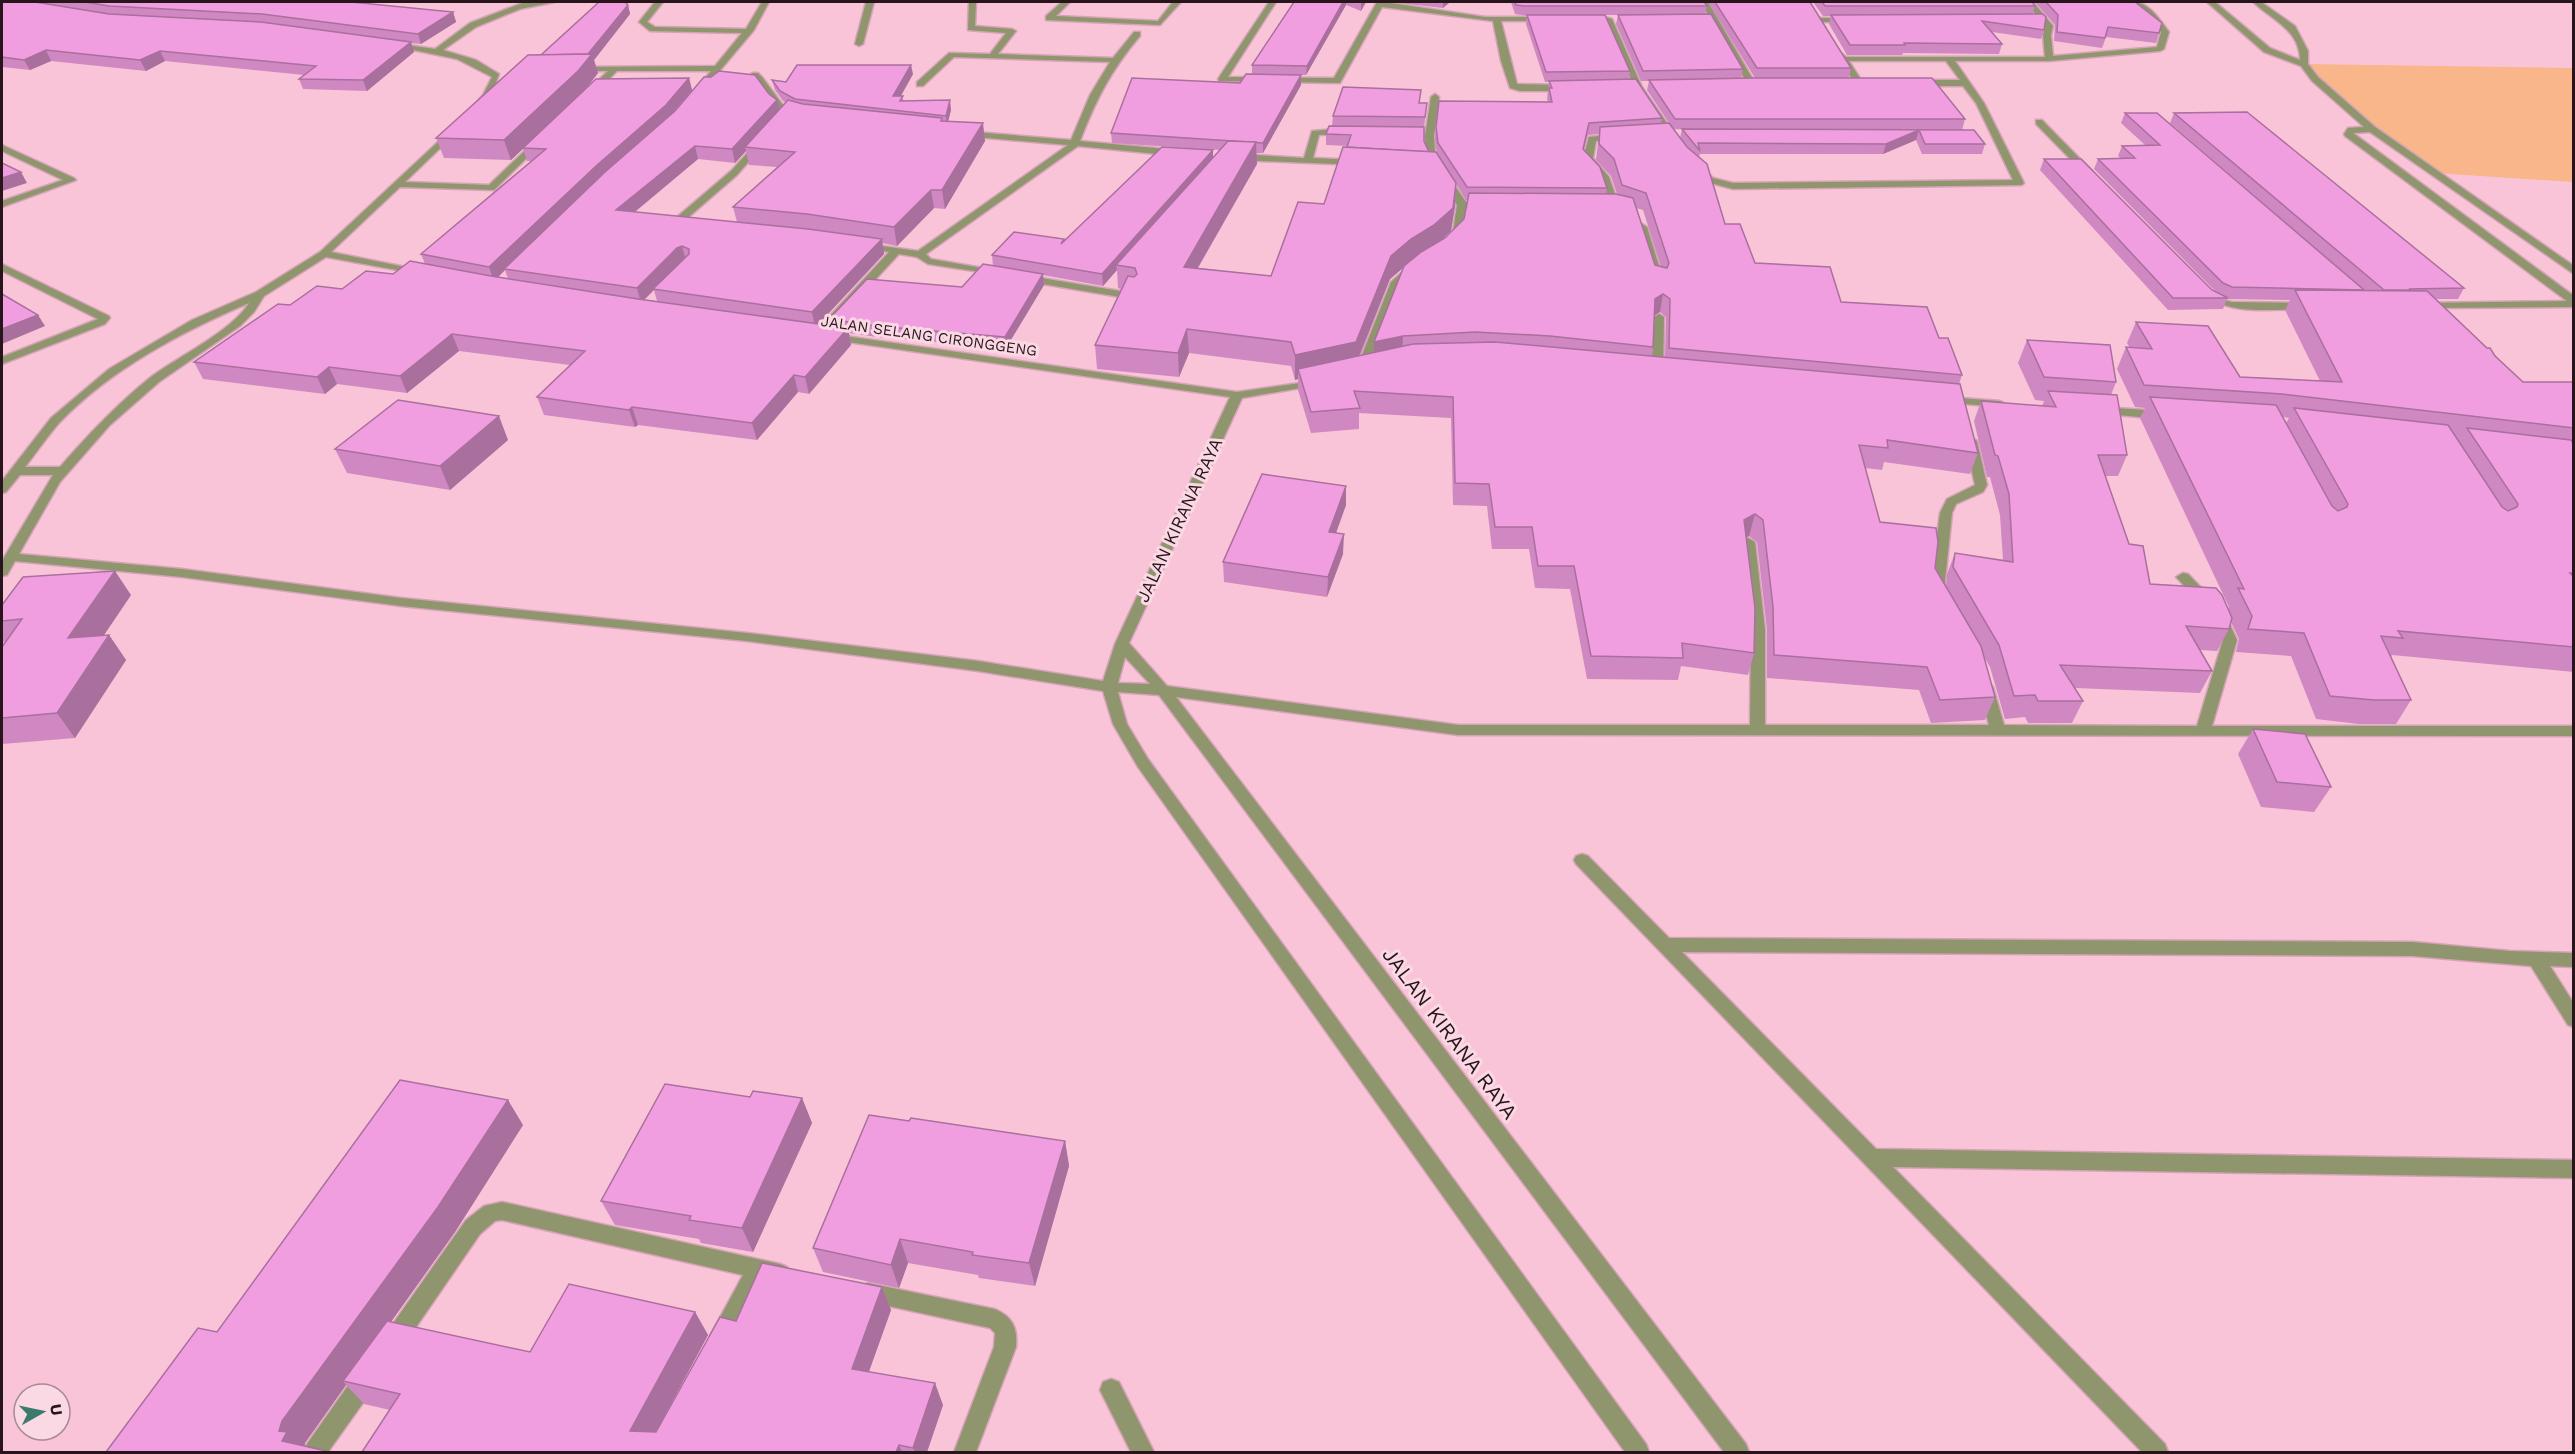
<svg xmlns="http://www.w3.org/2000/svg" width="2575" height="1454" font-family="'Work Sans',sans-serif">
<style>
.green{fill:#f8b68a}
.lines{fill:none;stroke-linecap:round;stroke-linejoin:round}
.minor-casing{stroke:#d4a4b6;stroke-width:3}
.minor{fill:#8f956c;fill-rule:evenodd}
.wall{fill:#cf88c1;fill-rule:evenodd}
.shaded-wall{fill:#a96f9d}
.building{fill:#f19ee0;stroke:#a96f9d;stroke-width:1.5}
.labels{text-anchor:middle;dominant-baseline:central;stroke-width:6;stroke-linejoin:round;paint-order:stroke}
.far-street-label{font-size:15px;fill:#28151c;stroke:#fad8e4}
.street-label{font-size:18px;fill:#28151c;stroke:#fad8e4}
.near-street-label{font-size:21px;fill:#28151c;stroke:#fad8e4}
</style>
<rect width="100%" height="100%" fill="#fac4d8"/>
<polygon class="green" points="2304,64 2573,68 2573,182 2434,173 2363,122"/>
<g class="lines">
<g class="minor-casing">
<g id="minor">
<polygon points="525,2 555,2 520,9 476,27 443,50 476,60 499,74 491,96 484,104 477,102 483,95 492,77 457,59 389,45 393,43 435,49 470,23"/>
<polygon points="655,2 663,2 647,22 655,27 746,29 762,2 769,2 754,30 701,93 694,91 711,71 617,71 594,94 588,94 588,90 608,71 575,71 575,67 715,66 742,33 650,31 639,22"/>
<polygon points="866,2 874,2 863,44 859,46 855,44"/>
<path d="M969,2H976L975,26L1012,29L1016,31L998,54L1113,58L1134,32H1140V36C1111,70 1096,100 1080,141L1177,150L1182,153L1177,156L1078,146L926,254L931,259L1000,271V275L928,264L917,257L899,254L822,337H814V333L889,252L860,247V243L918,251L1068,145L965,136L962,135V131L1071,140L1090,95L1110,62L954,57L923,86H917V82L949,53L990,54L1006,33L968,30Z"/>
<polygon points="1062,2 1070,2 1056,16 1158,21 1173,2 1181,2 1160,25 1046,20 1046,16"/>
<polygon points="1269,2 1276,2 1228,77 1334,78 1377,2 1384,2 1485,17 1550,17 1550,21 1501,21 1517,84 1568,85 1572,88 1568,91 1520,91 1510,88 1501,61 1493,21 1382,7 1340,83 1219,81 1218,79"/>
<polygon points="1701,2 1708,2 1755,83 1754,85 1747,83"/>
<path d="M2026,2H2033L2053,26L2051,35L2053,56L2157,47L2161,32L2146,14L2133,2C2149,2 2160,20 2169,32L2164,49L2160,51L2049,61H1955L1984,103L2024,183L2022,185L1733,189L1707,182L1691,168L1699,166L1713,178L1733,183L2013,180L1976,103L1963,86H1916L1912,83L1916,80H1960L1946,61H1849L1863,83L1859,86L1856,85L1837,55L1841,53L1846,57H2045L2043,35L2045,26Z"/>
<path d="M2207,2H2215L2270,48L2300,60C2300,30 2272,20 2253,2H2261L2295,26L2308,51V64L2318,77L2375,127L2574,266V274L2370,132L2353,133L2574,296V307L2420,308L2419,306L2424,303L2567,301L2345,136L2344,134L2348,128L2364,127L2312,81L2301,66L2264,52Z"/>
<polygon points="1605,17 1612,19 1642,87 1678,139 1677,141 1671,141 1634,87"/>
<polygon points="1819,18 1850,18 1854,20 1850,22 1816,22 1815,20"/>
<polygon points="752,73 758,73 762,77 785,108 784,110 778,110 774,106 751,75"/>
<polygon points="1435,94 1439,97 1434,136 1435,151 1440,164 1466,202 1487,203 1492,206 1487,209 1466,208 1463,233 1450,244 1445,241 1453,232 1457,205 1431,164 1426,151 1425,136 1431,97"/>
<polygon points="2036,120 2042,120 2093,172 2093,176 2087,176 2036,124"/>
<path d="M454,127L458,130L457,132L405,182L489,185L536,140L543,142L494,190L400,187L331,252L420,270L424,271V275L326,257L264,296L254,312L240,326L159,382L110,425L60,482L19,554L182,569L401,598L747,633L978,661L1103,681L1115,644L1230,397L827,339V335L831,334L1237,392L1322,380V384L1318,385L1242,398L1129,643L1167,686L1458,725H1750L1751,630L1741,542L1748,538L1755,542L1765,630V725H1989L1979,687L1986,682L1993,687L2004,725L2197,726L2223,640L2213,616L2176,577L2183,573L2188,574L2223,610L2237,640L2212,726H2574V736L1458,735L1176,697L1746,1444L1749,1452H1724L1159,695L1118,692L1127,724L1148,759L1646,1444L1649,1452H1625L1138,767L1113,724L1103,691L978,671L747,641L401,606L182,577L15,561L7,575L2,576V561L53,475H20L6,492L2,493V481L51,418L109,369L192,320L256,292L320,252ZM249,303C231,332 179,356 151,377C117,404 88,435 60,467H25C36,453 47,437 59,423C111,369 181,332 249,303ZM1125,657L1150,684L1118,683Z"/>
<polygon points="1348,128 1352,131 1351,133 1319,135 1313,158 1357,160 1360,161 1360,165 1237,160 1232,157 1237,154 1304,158 1312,131"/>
<polygon points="1620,134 1624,137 1623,139 1596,141 1593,158 1609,177 1619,206 1614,209 1609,206 1600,178 1583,158 1589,137"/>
<polygon points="759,140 766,142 737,175 685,220 697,225 697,229 679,224 675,219 677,217 731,171"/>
<polygon points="2,145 74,178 76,180 2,207 2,201 63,180 2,151"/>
<polygon points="1642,224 1647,227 1664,282 1663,284 1654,282 1637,227"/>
<polygon points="2,264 109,316 110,318 105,324 2,364 2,357 98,319 2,271"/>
<polygon points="1410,265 1419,267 1401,283 1368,370 1362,373 1358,372 1356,370 1391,282"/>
<polygon points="1023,275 1132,293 1137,296 1132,299 1019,280 1018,278"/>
<path d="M2208,290L2224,300L2232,302L2307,303L2312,306L2307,309C2274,309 2232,316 2204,295V291Z"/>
<polygon points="1659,314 1664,317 1663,374 1657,377 1651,374 1654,317"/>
<polygon points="1946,397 2000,401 2006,404 2000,407 1942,402 1942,398"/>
<polygon points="2099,407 2162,411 2168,415 2162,419 2095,413 2095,409"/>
<polygon points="1971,437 1977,441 1987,485 1983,492 1956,504 1952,513 1944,591 1937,595 1930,591 1940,513 1947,499 1975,485 1965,441"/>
<polygon points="1582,854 1588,856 1669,938 2413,942 2510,951 2574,953 2574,967 2550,966 2574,1004 2574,1027 2568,1025 2531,966 2413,956 1682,952 1876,1149 2574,1160 2574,1178 1893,1167 2165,1444 2168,1452 2142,1452 1576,864 1574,860 1576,856"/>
<polygon points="502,1202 780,1264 787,1267 790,1274 787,1281 780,1284 763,1280 729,1343 721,1346 713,1343 710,1336 743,1275 502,1220 495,1221 480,1234 401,1349 393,1352 385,1349 382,1342 385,1335 466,1220 484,1206"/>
<path d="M868,1283L994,1309C1012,1316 1018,1328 1016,1347L976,1452H954L994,1347L995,1333L990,1328L861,1300L858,1293L861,1286Z"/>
<polygon points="367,1367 375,1370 378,1378 375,1386 328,1452 304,1452 307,1444 359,1370"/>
<polygon points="1111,1379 1119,1382 1154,1452 1131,1452 1100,1390 1103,1382"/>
</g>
</g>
<use href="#minor" class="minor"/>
</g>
<g class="wall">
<polygon points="2,2 351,2 453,12 456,22 421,44 411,43 414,52 367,91 303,89 299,79 304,75 165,61 146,71 51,61 30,70 2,67"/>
<path d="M1294,2H1366L1361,11L1346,5L1306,75H1301V85L1263,153H1256L1257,164L1198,268L1271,276L1324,204L1347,147V146L1326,145V134L1424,141L1429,152L1437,154L1435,139L1436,127L1548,102L1547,99L1549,82H1545L1526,24L1527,16L1515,14L1511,2H1704L1707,6L1705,14L1743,69L1741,79L1965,119L1962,130L1673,129L1647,90L1649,81H1641L1616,24L1618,15H1605L1630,71L1629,79L1662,118L1661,123L1680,138L1682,129L1974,130L1985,144L1982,154H1922L1916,140L1883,154H1700L1699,157L1725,224L1755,263L1841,302L1939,338L1962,375L1959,384L1978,453L1970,474L1884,462L1882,470L1865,468L1880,522L1935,568L1946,586L1947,574L1955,553L2003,560L2000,515L1990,477H1987L1974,421L1981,401L2042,406L2044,401L2035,400L2018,363L2027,340L2116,382L2111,395L2127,455L2118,476H2105L2129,544L2150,584L2228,608L2229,607L2140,418L2145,408L2135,407L2117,369L2126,347L2130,348L2127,343L2136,322L2240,377L2320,381L2285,310L2290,300L2227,299L2223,309L2168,310L2040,170L2044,159L2212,290L2216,292L2094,169L2098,159L2121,158L2118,156L2122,146L2145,145L2121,123L2125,113L2364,290L2170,123L2174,113L2464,288L2458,299H2436L2523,382H2574V672L2392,655L2391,657L2411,700L2396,724H2359L2316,719L2291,656L2236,652L2239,639L2231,622L2229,629L2217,651L2200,650L2212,671L2200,693L2075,688L2083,701L2072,723H2028L2025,717L2005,719L1990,667L1983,655L1995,697L1985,720L1931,723L1919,690L1767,678V630L1757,542L1749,536L1746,538L1754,653L1748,675L1681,666L1678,680L1587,679L1570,589L1535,588L1529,549H1492L1487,506L1453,505L1451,418L1359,413V429L1311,433L1298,390V379L1295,380L1291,366L1189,353L1179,377L1097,369L1095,345L1121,289L1118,288L1117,270L1103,286L1043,275L1044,285L1006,348L877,337L849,333L851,345L809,394L798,392L757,440L638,425L635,427L544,415L537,397L570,365L459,351L407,393L337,384L325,394L203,379L194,362L290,305L393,274L425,264L421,254L531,161H527L523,149L511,160L444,158L436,138L541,55L628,5L630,14L594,60L598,73L586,89L689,78L692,90L674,112L780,109L786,103L783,101L775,90L772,80L786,82L913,74L901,96L904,101L951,110L948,121L985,141L945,209L934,208L897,246L882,243L884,254L818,324L831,326L829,319L962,287L993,266L992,255L1064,240L1213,157L1220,150L1112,143L1111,133L1240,83L1252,74V65ZM1599,134L1596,160L1611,176L1617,194H1606L1607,188L1584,150L1588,135ZM746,151L749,165L777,167L733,207L737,222L635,212L698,159L735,163ZM1456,184L1466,200H1468L1464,219L1445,238L1441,240L1451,231L1455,206ZM1636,208L1643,210L1661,267L1655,265ZM1403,268L1374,342V352L1360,356L1390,279ZM505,270L508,279L498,277ZM654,290L657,301L644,300ZM1660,312L1666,317L1665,357L1652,356L1653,347L1654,315ZM2283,417L2289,418L2286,423Z"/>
<polygon points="1390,2 1450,2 1443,8"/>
<polygon points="1708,2 1810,2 1851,68 1849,78 1755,78"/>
<polygon points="1813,2 2032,2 2035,6 2033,14 2044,30 2041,39 1992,32 2002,44 1999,54 1903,53 1902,55 1847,55 1829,24 1831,16 1823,16"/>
<polygon points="2035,2 2135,2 2159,33 2156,43 2106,37 2102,48 2054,41 2055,25"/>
<polygon points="1420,103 1426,113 1424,127 1332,126 1333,116"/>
<polygon points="508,440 450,490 347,473 335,449"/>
<polygon points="1346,486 1346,505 1336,533 1343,554 1327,597 1224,582 1223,562"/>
<polygon points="131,595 104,635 109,635 126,660 75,738 2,744 2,647 4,643 2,639 2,605"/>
<polygon points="2253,729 2331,787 2314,812 2261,807 2238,754"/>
<polygon points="750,1097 802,1098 812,1123 753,1252 701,1243 699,1239 615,1225 601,1201"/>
<polygon points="909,1121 1065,1141 1069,1166 1035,1286 979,1278 978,1275 908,1263 899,1288 823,1272 813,1248"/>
<polygon points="523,1125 455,1232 391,1322 530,1352 695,1312 708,1335 656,1432 736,1321 882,1287 891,1310 869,1371 943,1405 927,1452 362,1452 390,1410 364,1404 346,1385 305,1443 304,1446 106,1452 217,1332"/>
</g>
<g class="shaded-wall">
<polygon points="1343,2 1346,2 1346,5 1306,75 1307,66"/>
<polygon points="1361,2 1366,2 1361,11"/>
<polygon points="1443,2 1450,2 1443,8"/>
<polygon points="628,5 630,14 594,60 598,73 584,91 511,160 504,140 587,55"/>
<polygon points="453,12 456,22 421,44 418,34"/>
<polygon points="411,42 414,52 367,91 363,80"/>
<polygon points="46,50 51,61 30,70 24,60"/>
<polygon points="160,51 165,61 146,71 140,60"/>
<polygon points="911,65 913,74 895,106 893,96"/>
<polygon points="1301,75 1301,85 1263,153 1263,143"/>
<polygon points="689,78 692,90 669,117 504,269 505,270 494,281 489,267"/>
<polygon points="777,100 780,114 745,147 746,151 735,163 732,149"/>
<polygon points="950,100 951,110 947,126 946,116"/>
<polygon points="983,123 985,141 945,209 942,190"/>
<polygon points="1919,130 1916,140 1883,154 1886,144"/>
<polygon points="1256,142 1257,164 1185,290 1184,267"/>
<polygon points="695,146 698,159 620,224 616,210"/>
<polygon points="1213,150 1213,161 1116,265 1117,270 1103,286 1102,274"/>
<polygon points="21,172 27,183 2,191 2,178"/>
<polygon points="1456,183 1455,206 1451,231 1433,248 1410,262 1390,279 1355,366 1298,369 1298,379 1295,380 1295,355 1391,256"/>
<polygon points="931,190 934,208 897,246 894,227"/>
<polygon points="882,239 884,254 815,328 812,312"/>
<polygon points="682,246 686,261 681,262 641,303 637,288 677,248"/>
<polygon points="1043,274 1044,285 1006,348 1005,337"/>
<polygon points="1663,294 1660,312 1652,317 1655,299"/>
<polygon points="38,315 45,326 2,344 2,329"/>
<polygon points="848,328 851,345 809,394 805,377"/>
<polygon points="1187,329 1189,353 1179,377 1178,353"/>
<polygon points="452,334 459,351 407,393 400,376"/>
<polygon points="1403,336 1402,355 1374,361 1374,342"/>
<polygon points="329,367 337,384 325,394 317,377"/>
<polygon points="794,375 798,392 757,440 752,423"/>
<polygon points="632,407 638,425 635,427 629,410"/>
<polygon points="499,416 508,440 450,490 440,466"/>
<polygon points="1346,486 1346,505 1329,552 1329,532"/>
<polygon points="1755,514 1749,536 1739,542 1744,520"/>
<polygon points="1344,534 1343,554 1327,597 1328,577"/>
<polygon points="115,571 131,595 85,663 68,638"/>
<polygon points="109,635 126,660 75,738 57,713"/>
<polygon points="802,1098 812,1123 753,1252 742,1228"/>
<polygon points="508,1100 523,1125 455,1232 348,1382 343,1381 346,1385 305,1443 304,1448 282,1441 279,1431 282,1421"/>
<polygon points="1065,1141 1069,1166 1035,1286 1029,1263"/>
<polygon points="900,1239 908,1263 899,1288 891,1265"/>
<polygon points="882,1287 891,1310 862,1391 852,1369"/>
<polygon points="695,1312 708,1335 645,1452 630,1431"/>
<polygon points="935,1383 943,1405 927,1452 915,1452 913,1448"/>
<polygon points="899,1445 902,1452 896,1452"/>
</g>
<g class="building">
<polygon points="2,2 35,2 109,14 261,22 411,42 363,80 299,79 316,66 160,51 140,60 46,50 24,60 2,57"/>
<polygon points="85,2 351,2 453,12 418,34 262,14 109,6"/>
<polygon points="599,2 625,2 628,5 588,54 541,55"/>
<polygon points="1294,2 1343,2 1307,66 1252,65"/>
<polygon points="1515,2 1704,2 1707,6 1524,6 1516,5"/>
<polygon points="1715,2 1810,2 1851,68 1757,68"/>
<polygon points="1822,2 2032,2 2035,6 1825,6"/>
<polygon points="2046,2 2135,2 2162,23 2159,33 2108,27 2105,38 2057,32 2058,15"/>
<polygon points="1711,14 1743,69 1643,71 1618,15"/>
<polygon points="2043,14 2046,17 2044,30 1982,21 2002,44 1904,43 1905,45 1850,45 1831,15"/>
<polygon points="1527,15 1605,15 1630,71 1546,72"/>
<polygon points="592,54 578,71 504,140 436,138 528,55"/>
<polygon points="797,65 911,65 893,96 903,96 900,101 950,100 946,116 795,99 780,91 772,80 786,82"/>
<polygon points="719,71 755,75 769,94 777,100 732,149 695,146 616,210 808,229 882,239 812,312 653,289 689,254 689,249 682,246 677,248 637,288 504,269 605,172 675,111 704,77 711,77"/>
<polygon points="1246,74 1301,75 1263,143 1111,133 1132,78 1240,83"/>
<polygon points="689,78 666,105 596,166 489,267 421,254 546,149 523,148 596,79"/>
<polygon points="1753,78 1932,78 1965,119 1675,119 1649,80"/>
<polygon points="1636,79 1662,118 1589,123 1583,149 1600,167 1607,188 1467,187 1438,143 1436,127 1439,101 1552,102 1549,88 1552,88 1549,81"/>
<polygon points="1343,87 1421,90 1419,103 1427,103 1425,117 1333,116"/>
<polygon points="788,100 803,104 942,118 941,121 983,123 942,190 931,190 894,227 807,214 733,207 795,152 745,147"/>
<polygon points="2247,112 2464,288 2409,289 2411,290 2384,290 2174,113"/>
<polygon points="2125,113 2157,113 2364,290 2232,287 2223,283 2098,159 2135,158 2122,146 2160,145"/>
<polygon points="1669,123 1687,147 1707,164 1725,224 1740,224 1755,263 1830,267 1841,302 1927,307 1939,338 1948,338 1962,375 1669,348 1670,299 1663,294 1655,299 1653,347 1550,336 1475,332 1403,336 1374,342 1404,266 1421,252 1445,238 1464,219 1469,193 1616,194 1633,198 1655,265 1667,268 1669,263 1646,193 1622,185 1614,159 1599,144 1600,127"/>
<polygon points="1329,126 1424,127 1424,141 1429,152 1347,147 1351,135 1326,134"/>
<polygon points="1682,129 1974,130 1985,144 1925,144 1919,130 1886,144 1698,143 1700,151"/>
<polygon points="1228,141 1256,142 1184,267 1271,276 1298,202 1324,204 1343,147 1436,152 1456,183 1453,208 1434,225 1411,239 1391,256 1356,342 1295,355 1291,342 1187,329 1178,353 1095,345 1128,276 1134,277 1137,274 1135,268 1116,265"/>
<polygon points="1162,147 1213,150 1102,274 992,255 1014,232 1064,239 1061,244"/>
<polygon points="2044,159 2081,159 2212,290 2228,298 2173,298"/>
<polygon points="2,163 21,172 2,178"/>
<polygon points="410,261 491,276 638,299 848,328 805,377 794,375 752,423 632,407 629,410 537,397 585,351 452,334 400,376 329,367 317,377 194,362 278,304 290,305 317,286 342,289 366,271 393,274"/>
<polygon points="983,264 1043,274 1005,337 875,326 829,319 867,279 962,287"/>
<polygon points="2295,290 2427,291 2487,348 2490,348 2495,356 2523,382 2574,382 2574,428 2282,394 2144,385 2126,347 2152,349 2136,322 2208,326 2240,377 2342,382"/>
<polygon points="2,294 38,315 2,329"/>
<polygon points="2027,340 2110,345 2116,382 2044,377"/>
<polygon points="1495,342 1960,384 1978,453 1887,440 1888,448 1859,445 1880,522 1936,528 1938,542 1935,568 1981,646 1995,697 1940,700 1927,667 1774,655 1773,607 1763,520 1755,514 1744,520 1755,608 1754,653 1682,643 1683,658 1591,656 1574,566 1538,566 1532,527 1495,527 1489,484 1455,483 1453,397 1354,391 1360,408 1311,412 1298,369 1413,344"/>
<polygon points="2048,391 2117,395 2127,455 2098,455 2129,544 2143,546 2150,584 2216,588 2222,595 2232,618 2229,629 2186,626 2212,671 2060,665 2083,701 2038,701 2035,695 2014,696 1999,645 1953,567 1955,553 2013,562 2009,494 1998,456 1995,455 1981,401 2056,407"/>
<polygon points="2150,397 2276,405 2332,506 2338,511 2347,507 2348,504 2294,408 2448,425 2502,507 2508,511 2517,507 2518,504 2467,428 2571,440 2574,444 2574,573 2570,573 2574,577 2574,647 2398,631 2403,638 2381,636 2411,700 2374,700 2330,696 2304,633 2248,629 2252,616 2238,588 2244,589"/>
<polygon points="398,400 499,416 440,466 335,449"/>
<polygon points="1262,474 1346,486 1329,532 1344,534 1328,577 1223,562"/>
<polygon points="115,571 68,638 109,635 57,713 2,718 2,647 22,619 2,621 2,605 23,577"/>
<polygon points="2253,729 2305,734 2331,787 2277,782"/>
<polygon points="400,1080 508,1100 438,1207 282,1421 279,1431 287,1432 282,1441 331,1452 106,1452 198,1328 217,1332"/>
<polygon points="665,1084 750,1097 753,1091 802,1098 742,1228 689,1220 691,1216 601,1201"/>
<polygon points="869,1115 909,1121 911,1118 1065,1141 1029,1263 972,1255 973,1252 900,1239 891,1265 813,1248"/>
<polygon points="762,1263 882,1287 852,1369 935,1383 913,1448 899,1445 896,1452 362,1452 400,1394 343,1381 387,1321 530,1352 569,1284 695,1312 630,1431 656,1432 720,1317 736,1321"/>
</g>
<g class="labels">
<g class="far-street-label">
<text transform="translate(929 336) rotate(8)">JALAN SELANG CIRONGGENG</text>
</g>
<g class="street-label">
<text transform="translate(1179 520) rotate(-65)">JALAN KIRANA RAYA</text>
</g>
<g class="near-street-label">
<text transform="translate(1450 1033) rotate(53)">JALAN KIRANA RAYA</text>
</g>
</g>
<rect width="2575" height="1454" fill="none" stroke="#28151c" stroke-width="6"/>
<g transform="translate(42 1412) rotate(81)"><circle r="28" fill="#fad8e4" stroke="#a68a94" stroke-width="1.5"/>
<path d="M0-4.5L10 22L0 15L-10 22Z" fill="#3a7b6b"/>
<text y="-9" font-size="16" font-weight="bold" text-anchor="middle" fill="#28151c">U</text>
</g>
</svg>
